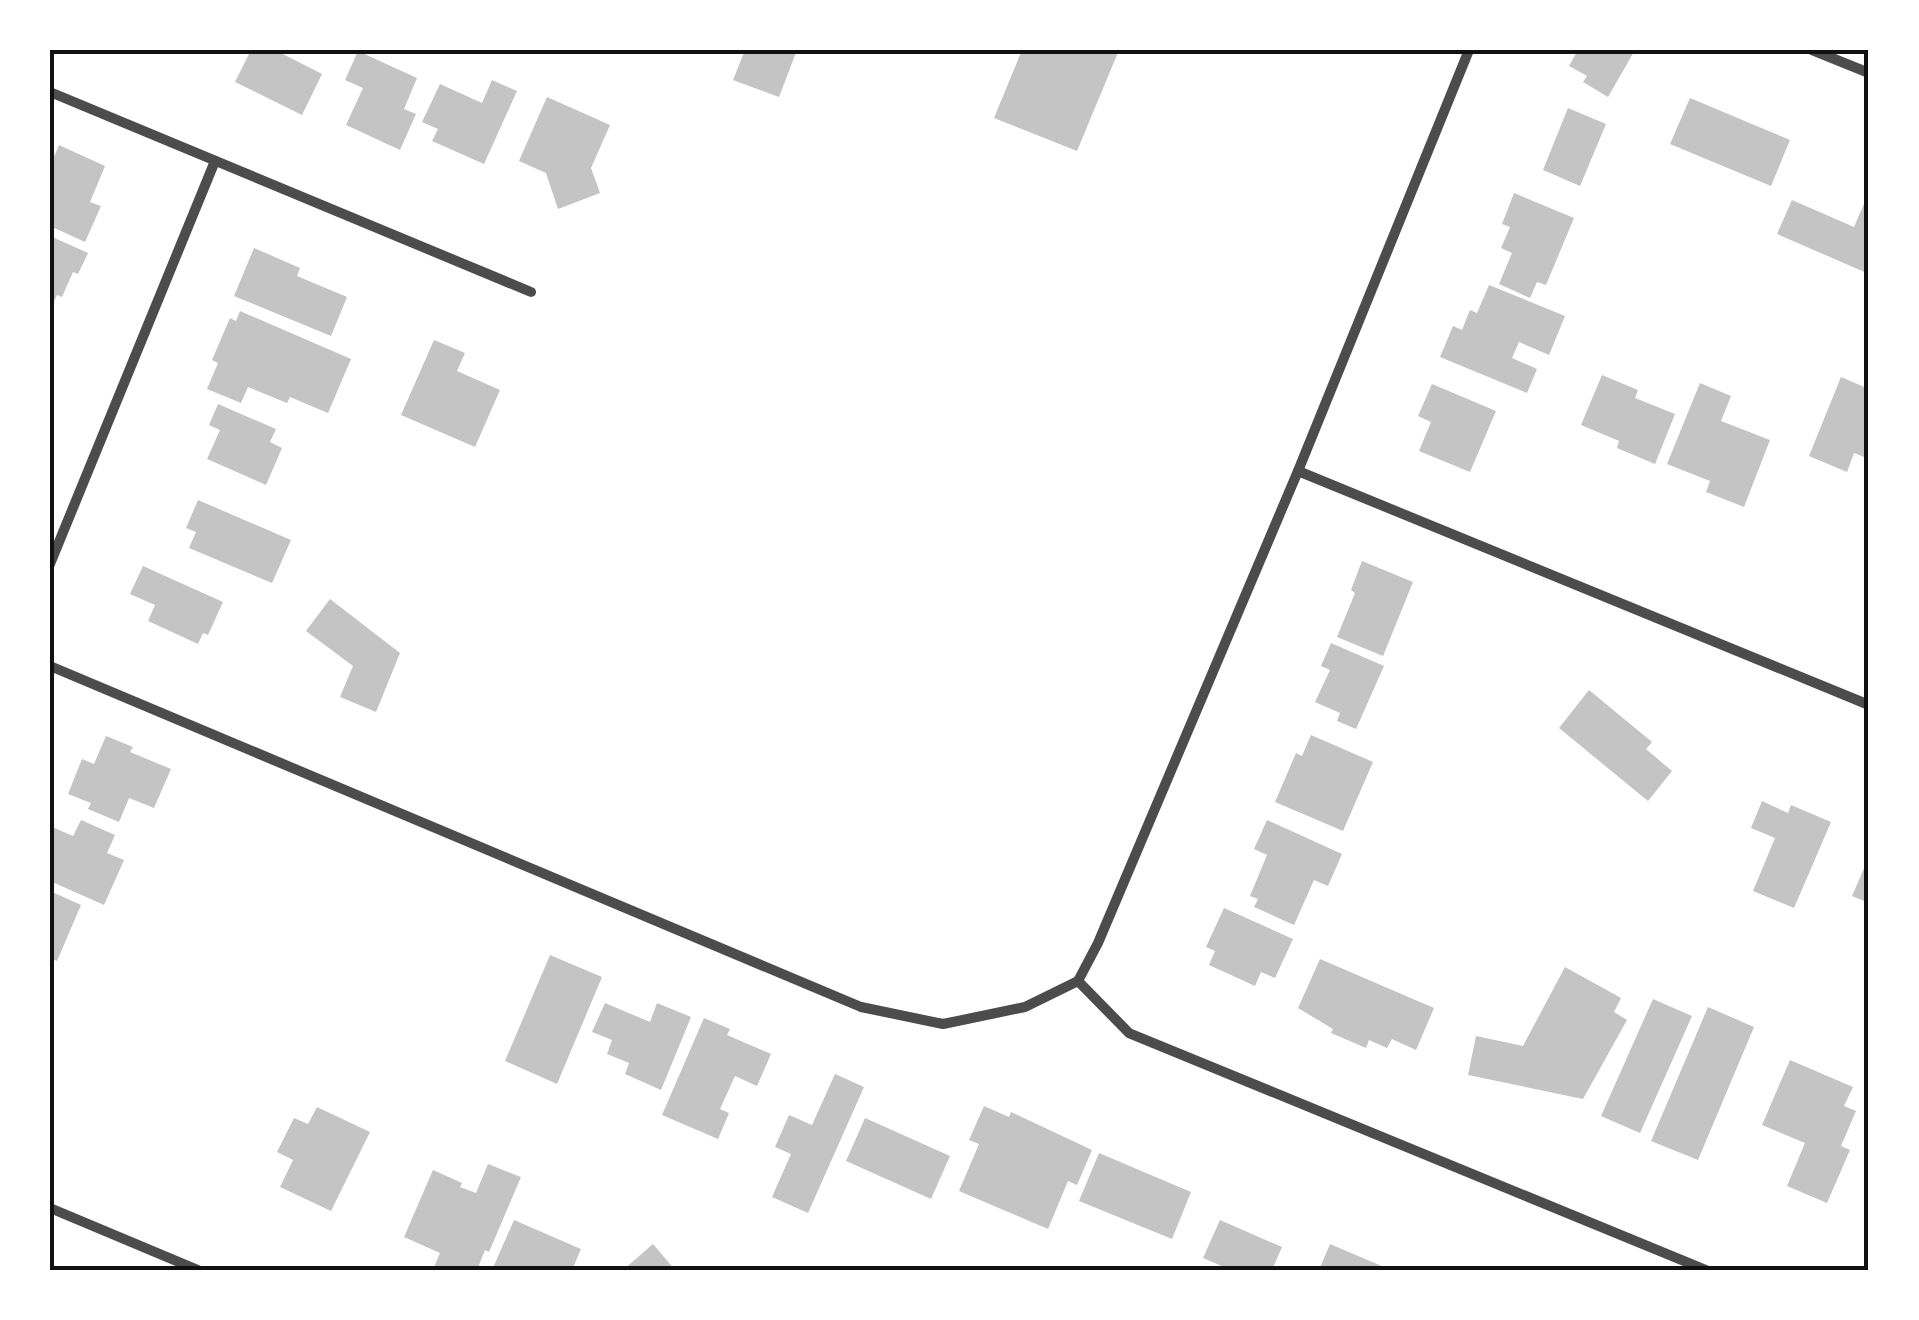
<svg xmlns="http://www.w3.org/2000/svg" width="1919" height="1320" font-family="'Noto Sans',sans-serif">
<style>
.building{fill:#c4c4c4}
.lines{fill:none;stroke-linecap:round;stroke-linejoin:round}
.minor{stroke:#4c4c4c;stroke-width:10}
.neatline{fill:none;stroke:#111;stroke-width:4}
</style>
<rect width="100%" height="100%" fill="#fff"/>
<g class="building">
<polygon points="251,50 275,50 322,74 302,115 235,82"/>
<polygon points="745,50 797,50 779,97 733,80"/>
<polygon points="1022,50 1119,50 1077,151 994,118"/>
<polygon points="1578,50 1635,50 1608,97 1583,82 1587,76 1569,66"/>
<polygon points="358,51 417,78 404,109 416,114 400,150 346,125 363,88 345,80"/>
<polygon points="492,80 517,91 484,164 432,141 438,129 422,122 440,84 482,103"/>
<polygon points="547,97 610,125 591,168 600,193 558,209 546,173 519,161"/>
<polygon points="1690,98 1790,140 1771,186 1670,144"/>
<polygon points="1568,108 1606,124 1580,186 1543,170"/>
<polygon points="59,145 105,166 90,202 101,206 85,242 50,226 50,166"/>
<polygon points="1869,192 1869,274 1777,234 1792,200 1854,227"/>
<polygon points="1514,193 1574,218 1546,285 1537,282 1530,298 1499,284 1512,253 1501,248 1510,227 1502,224"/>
<polygon points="50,236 88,253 78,274 73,272 62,297 57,295 50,310"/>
<polygon points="254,248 300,268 297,276 347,297 331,336 234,296"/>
<polygon points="1489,285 1565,316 1549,355 1519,342 1512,358 1537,369 1527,393 1440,357 1453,326 1462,330 1470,310 1477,313"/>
<polygon points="240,311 351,359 328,413 290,397 287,403 248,387 241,403 207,389 218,363 212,360 230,318 236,321"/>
<polygon points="434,340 465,353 457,371 500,390 475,447 401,415"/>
<polygon points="1602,375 1638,390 1635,398 1675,414 1655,464 1617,448 1619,441 1581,425"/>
<polygon points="1841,377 1869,389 1869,459 1854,453 1847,472 1809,456"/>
<polygon points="1700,383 1731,396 1721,421 1770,440 1744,507 1706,492 1710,481 1667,464"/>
<polygon points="1432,384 1496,411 1470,472 1419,451 1431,422 1418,416"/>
<polygon points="218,404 276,429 270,442 282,448 266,485 207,459 220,430 209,425"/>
<polygon points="198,500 291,540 272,583 189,548 196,532 186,528"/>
<polygon points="1362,561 1413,582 1383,656 1337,637 1355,593 1351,590"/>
<polygon points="143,566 223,602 208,635 203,633 198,644 148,621 155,605 130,594"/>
<polygon points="330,599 400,653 376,712 340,697 353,666 306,631"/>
<polygon points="1331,643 1384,666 1356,729 1337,721 1340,713 1315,702 1330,670 1321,666"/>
<polygon points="1589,690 1652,742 1646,749 1672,771 1648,801 1559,728"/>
<polygon points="1311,735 1373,762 1343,831 1275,802 1296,753 1302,756"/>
<polygon points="106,736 133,747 130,752 171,769 154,808 129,798 119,822 88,809 91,803 68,794 82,759 94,764"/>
<polygon points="1762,801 1788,813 1791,805 1831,822 1794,908 1753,891 1775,838 1751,828"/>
<polygon points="81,820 115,835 107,853 124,860 104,905 50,881 50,826 73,836"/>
<polygon points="1267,820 1342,854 1328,886 1314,880 1294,925 1254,907 1258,899 1250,896 1267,855 1254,849"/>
<polygon points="1869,857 1869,903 1852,896"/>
<polygon points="50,891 81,905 57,961 50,958"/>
<polygon points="1224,908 1293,939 1275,978 1261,972 1255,986 1209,965 1215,951 1206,947"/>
<polygon points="550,955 602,977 557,1084 505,1061"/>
<polygon points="1320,959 1434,1008 1416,1050 1392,1039 1387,1048 1369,1040 1366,1048 1331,1033 1333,1029 1298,1008"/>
<polygon points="1565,967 1621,998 1614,1012 1627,1020 1583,1099 1468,1075 1476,1036 1523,1046"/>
<polygon points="1653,999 1692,1016 1640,1133 1601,1116"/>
<polygon points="605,1003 650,1022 657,1003 691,1017 661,1090 625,1074 629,1063 607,1054 612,1040 592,1032"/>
<polygon points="1708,1007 1754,1027 1698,1160 1651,1141"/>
<polygon points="704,1018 730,1029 727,1035 771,1054 757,1086 735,1076 720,1109 729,1113 718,1139 662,1115"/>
<polygon points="1790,1060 1853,1087 1844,1106 1856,1111 1841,1146 1850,1150 1827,1203 1787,1186 1805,1143 1762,1125"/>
<polygon points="835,1074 864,1087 808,1213 772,1197 791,1154 775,1147 789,1115 812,1125"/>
<polygon points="984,1106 1009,1117 1011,1112 1092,1150 1077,1185 1068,1181 1048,1229 959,1191 979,1144 969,1140"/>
<polygon points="317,1107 370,1132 331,1211 280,1187 293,1160 277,1152 294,1118 308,1124"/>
<polygon points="865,1118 950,1156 931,1199 846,1161"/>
<polygon points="1099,1153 1191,1192 1172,1239 1079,1201"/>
<polygon points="488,1164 521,1177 489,1252 485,1250 477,1270 442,1270 434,1267 440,1253 404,1237 433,1170 462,1183 460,1187 476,1193"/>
<polygon points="514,1220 581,1249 572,1270 492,1270"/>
<polygon points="1220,1220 1282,1247 1272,1270 1231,1270 1203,1258"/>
<polygon points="653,1244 675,1270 623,1270"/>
<polygon points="1330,1244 1391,1270 1319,1270"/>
</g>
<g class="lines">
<g class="minor">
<polyline points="1812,50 1869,73"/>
<polyline points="50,92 531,292"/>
<polyline points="1298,471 1869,705"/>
<polyline points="50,564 215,161"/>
<polyline points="50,666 861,1007 943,1024 1025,1007 1078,981 1129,1033 1706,1270"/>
<polyline points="1078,981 1098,943 1298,471 1469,50"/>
<polyline points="50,1208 198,1270"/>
</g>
</g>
<rect width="1919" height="1320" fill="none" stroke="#ffffff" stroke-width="105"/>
<rect x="52" y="52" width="1814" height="1216" class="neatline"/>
</svg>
